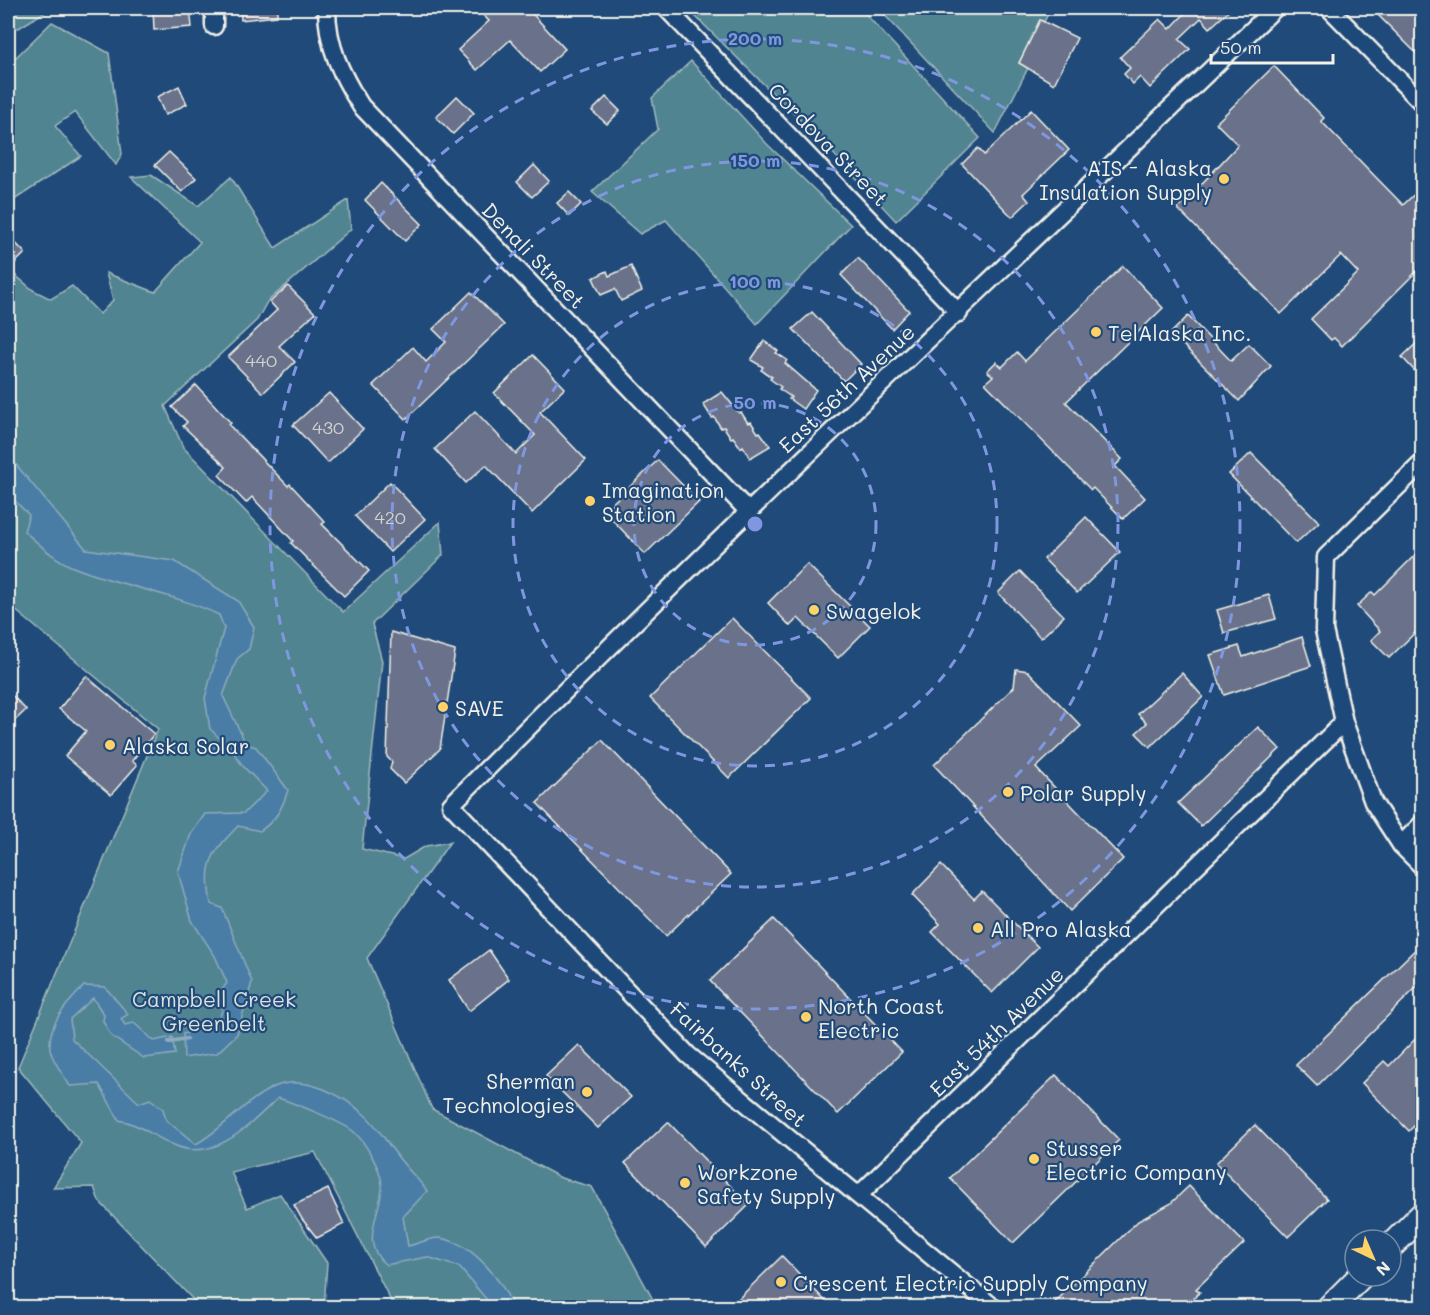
<svg xmlns="http://www.w3.org/2000/svg" width="1430" height="1315" font-family="Mali,sans-serif">
<style>
.green{fill:#518491;stroke:#a2babc;stroke-width:1.5}
.water{fill:#497da6;stroke:#8dabc0;stroke-width:1.5}
.lines{fill:none;stroke-linecap:round;stroke-linejoin:round}
.stream{stroke:#8dabc0;stroke-width:4.5}
.building{fill:#69728a;stroke:#f4f1e8;stroke-width:1.5}
.minor-casing{stroke:#f4f1e8;stroke-width:21}
.secondary-casing{stroke:#f4f1e8;stroke-width:28}
.minor{stroke:#1f4a7a;stroke-width:16}
.secondary{stroke:#1f4a7a;stroke-width:24}
.ring{fill:none;stroke:#7e97df;stroke-width:3;stroke-dasharray:10 8}
.poi-dot{fill:#ffd166;stroke:#1f4a7a;stroke-width:2}
.labels{text-anchor:middle;dominant-baseline:central;stroke-width:4.5;stroke-linejoin:round;paint-order:stroke}
.number-label{font-size:18px;fill:#d1d1d0}
.street-label{font-size:21px;fill:#f4f1e8;stroke:#1f4a7a}
.poi-label{font-size:21px;fill:#f4f1e8;stroke:#1f4a7a;text-anchor:start}
.park-label{font-size:21px;fill:#dce1db;stroke:#1f4a7a}
.centre{fill:#7e97df;stroke:#1f4a7a;stroke-width:3}
.ring-label{font-size:18px;text-anchor:middle;font-weight:bold;fill:#7e97df;stroke:#1f4a7a;stroke-width:4.5;stroke-linejoin:round;paint-order:stroke}
</style>
<rect width="100%" height="100%" fill="#1f4a7a"/>
<filter id="ink" filterUnits="userSpaceOnUse"><feTurbulence type="fractalNoise" baseFrequency=".0167" numOctaves="2"/><feDisplacementMap in="SourceGraphic" scale="12" xChannelSelector="R" yChannelSelector="G"/><feConvolveMatrix kernelMatrix="1 2 1 2 8 2 1 2 1" color-interpolation-filters="sRGB"/></filter>
<g filter="url(#ink)">
<g class="green">
<polygon points="26,8 51,8 19,28 8,27 8,11"/>
<polygon points="687,8 860,8 980,138 896,221 829,149"/>
<polygon points="878,8 1051,8 1044,22 1040,20 1019,63 1028,68 995,133"/>
<polygon points="52,22 109,53 122,154 116,165 75,112 55,126 81,156 8,204 8,61 10,63"/>
<polygon points="691,61 767,144 851,225 757,324 666,220 640,234 592,192 658,129 652,98"/>
<polygon points="151,175 198,206 231,177 275,248 348,200 351,229 267,302 257,320 165,406 183,447 343,612 440,522 443,555 372,624 382,661 362,849 404,859 426,846 450,842 367,958 432,1109 561,1178 592,1187 657,1307 394,1307 315,1152 231,1172 247,1208 280,1194 327,1263 324,1307 200,1307 99,1201 94,1187 53,1188 81,1143 18,1067 158,729 8,604 8,269 33,290 51,299 72,286 100,314 113,300 106,273 155,292 200,242 131,177"/>
</g>
<g class="water">
<path d="M8,455L86,549L174,561L238,601L254,627L249,649L237,659L223,696L246,744L256,747L288,790C282,809 276,820 260,831L238,826C210,855 204,863 211,904L222,908L252,982L237,1034L217,1053L184,1058L183,1034C209,1029 229,1022 222,990L227,983L215,956L192,921L178,872L191,834L205,814L244,813L267,791L242,765L233,751L210,729L205,698L224,628L219,615C173,593 120,586 73,567C54,559 39,544 24,531L29,515L8,494Z"/>
<path d="M84,986L105,987L128,1014L121,1019L125,1025L134,1023L154,1041L172,1037L175,1054L144,1058L111,1036L103,1021L104,1015L93,998L70,1019L72,1039L139,1103L150,1099L163,1109L166,1120L196,1144C225,1128 244,1101 274,1087C304,1073 344,1096 366,1116C380,1129 390,1148 403,1163C411,1173 420,1181 427,1191L403,1217L408,1246C417,1244 431,1237 440,1238C473,1243 501,1279 513,1307H493L459,1267L427,1257L386,1265C359,1243 380,1215 382,1188C383,1172 366,1143 354,1132C343,1122 294,1103 278,1098C251,1123 215,1164 174,1145C154,1137 140,1124 119,1120L99,1084L70,1086C64,1075 51,1060 50,1048C48,1022 68,1003 84,986Z"/>
</g>
<g class="lines">
<polyline class="stream" points="169,1042 187,1039"/>
</g>
<g class="building">
<polygon points="153,8 190,8 192,27 154,30"/>
<polygon points="240,8 277,8 277,16 241,20"/>
<polygon points="476,8 527,8 565,49 540,72 510,40 477,70 458,50 489,21"/>
<polygon points="1190,8 1232,8 1210,28 1201,18 1179,39 1190,49 1150,88 1140,77 1133,84 1124,74 1130,68 1120,57 1160,19 1170,29"/>
<polygon points="1371,8 1413,8 1422,17 1422,59"/>
<polygon points="1040,20 1077,38 1054,84 1019,63"/>
<polygon points="1274,66 1324,118 1321,121 1403,205 1422,187 1422,266 1342,346 1334,338 1331,340 1311,319 1358,273 1341,255 1281,314 1178,209 1238,145 1216,123"/>
<polygon points="179,86 187,104 165,115 157,97"/>
<polygon points="457,96 474,113 453,134 436,117"/>
<polygon points="606,97 620,111 607,124 592,111"/>
<polygon points="1031,110 1069,150 1023,194 1029,201 1012,217 962,164 978,148 984,155"/>
<polygon points="169,152 196,178 182,192 155,165"/>
<polygon points="534,165 549,181 532,197 517,182"/>
<polygon points="381,183 422,224 405,241 365,200"/>
<polygon points="569,192 581,204 569,216 557,203"/>
<polygon points="8,235 25,253 8,270"/>
<polygon points="858,258 909,311 892,329 841,275"/>
<polygon points="631,266 642,291 621,301 615,289 601,295 593,278 607,271 609,276"/>
<polygon points="1123,266 1163,308 1066,402 1122,459 1115,466 1145,498 1123,519 1093,488 1091,490 985,383 993,376 987,371 996,362 1002,367 1017,352 1025,361"/>
<polygon points="288,286 315,313 279,346 295,362 263,393 228,357 277,310 270,302"/>
<polygon points="471,292 504,325 406,419 373,385 413,347 426,362 446,342 433,329"/>
<polygon points="812,312 861,364 844,381 793,329"/>
<polygon points="1188,316 1231,361 1249,344 1271,366 1239,401 1171,333"/>
<polygon points="1422,338 1422,379 1402,357"/>
<polygon points="764,341 778,351 776,353 787,360 785,363 816,390 803,409 789,399 791,397 779,389 781,387 770,379 772,377 761,370 763,367 751,360"/>
<polygon points="533,355 565,388 540,412 586,460 532,513 486,465 466,483 435,449 475,411 516,454 535,435 494,393"/>
<polygon points="196,385 231,423 229,425 288,486 290,484 325,522 322,524 369,571 344,596 291,543 293,541 252,497 246,503 219,475 226,467 183,426 187,422 172,407"/>
<polygon points="722,392 739,413 741,412 748,423 751,422 758,433 760,432 770,446 750,458 743,446 741,448 733,437 731,438 724,427 721,428 714,417 712,418 703,404"/>
<polygon points="329,393 363,429 328,463 293,425"/>
<polygon points="1251,453 1319,522 1296,543 1229,474"/>
<polygon points="658,460 699,502 645,554 604,511"/>
<polygon points="390,482 425,519 390,552 355,516"/>
<polygon points="1086,517 1120,552 1077,593 1044,559"/>
<polygon points="1422,548 1422,626 1389,658 1371,640 1380,631 1357,606 1372,592 1375,595"/>
<polygon points="807,564 870,626 838,658 798,618 790,626 768,603"/>
<polygon points="1020,571 1064,616 1041,638 998,593"/>
<polygon points="1269,595 1276,619 1224,633 1217,610"/>
<polygon points="732,618 811,698 729,778 650,698"/>
<polygon points="391,632 455,651 440,749 404,783 390,769 392,762 387,757"/>
<polygon points="1302,637 1311,666 1224,695 1210,655 1239,646 1243,657"/>
<polygon points="1016,669 1028,671 1081,726 1036,768 1123,859 1070,911 934,765 1014,687"/>
<polygon points="1182,673 1203,697 1150,747 1136,733 1147,723 1138,714"/>
<polygon points="86,676 154,734 132,761 137,765 111,795 65,756 86,731 59,709"/>
<polygon points="8,691 26,710 8,727"/>
<polygon points="1258,727 1280,749 1201,826 1178,803"/>
<polygon points="602,740 731,874 666,936 537,803"/>
<polygon points="941,865 974,899 982,891 1038,947 992,993 932,932 940,924 912,895"/>
<polygon points="774,919 902,1052 838,1114 710,981"/>
<polygon points="1422,943 1422,982 1317,1086 1296,1065"/>
<polygon points="489,950 509,979 469,1011 449,980"/>
<polygon points="1422,1032 1422,1118 1409,1131 1362,1083 1384,1061 1389,1066"/>
<polygon points="579,1045 631,1097 598,1128 546,1076"/>
<polygon points="1056,1075 1119,1140 1013,1243 950,1178"/>
<polygon points="668,1122 749,1205 706,1247 625,1163"/>
<polygon points="1255,1125 1327,1199 1288,1237 1216,1163"/>
<polygon points="1189,1186 1244,1243 1196,1289 1200,1292 1184,1308 1049,1308 1138,1221 1170,1204"/>
<polygon points="328,1189 344,1224 317,1238 302,1219 294,1205"/>
<polygon points="782,1256 832,1308 729,1308"/>
</g>
<g class="lines">
<g class="minor-casing">
<g id="minor">
<polyline points="214,8 214,26"/>
<path d="M327,8C327,46 341,74 361,106L748,511"/>
<polyline points="666,8 959,313"/>
<polyline points="1329,8 1422,103"/>
<polyline points="1422,463 1326,557 1324,630 1344,722 1373,802 1401,845 1422,866"/>
<polyline points="1401,845 1422,824"/>
<polyline points="859,1195 1344,722"/>
<path d="M994,1308L688,1055L451,805C720,533 1000,273 1275,8"/>
</g>
</g>
<g class="secondary-casing">
<g id="secondary">
<polyline points="1391,1246 1422,1215"/>
<polyline points="1329,1308 1361,1276"/>
</g>
</g>
<use href="#minor" class="minor"/>
<use href="#secondary" class="secondary"/>
</g>
</g>
<g class="ring">
<circle cx="755" cy="524" r="121"/>
<circle cx="755" cy="524" r="242"/>
<circle cx="755" cy="524" r="363"/>
<circle cx="755" cy="524" r="485"/>
</g>
<g class="poi-dot">
<circle cx="1224" cy="179" r="6"/>
<circle cx="1096" cy="332" r="6"/>
<circle cx="590" cy="501" r="6"/>
<circle cx="814" cy="610" r="6"/>
<circle cx="443" cy="707" r="6"/>
<circle cx="110" cy="745" r="6"/>
<circle cx="1008" cy="792" r="6"/>
<circle cx="978" cy="928" r="6"/>
<circle cx="806" cy="1017" r="6"/>
<circle cx="587" cy="1092" r="6"/>
<circle cx="1034" cy="1159" r="6"/>
<circle cx="685" cy="1183" r="6"/>
<circle cx="781" cy="1282" r="6"/>
</g>
<g class="labels">
<g class="number-label">
<text x="261" y="360">440</text>
<text x="328" y="427">430</text>
<text x="390" y="517">420</text>
</g>
<g class="street-label">
<text transform="translate(829 144) rotate(46)">Cordova Street</text>
<text transform="translate(534 255) rotate(46)">Denali Street</text>
<text transform="translate(846 388) rotate(-43)">East 56th Avenue</text>
<text transform="translate(996 1031) rotate(-44)">East 54th Avenue</text>
<text transform="translate(739 1064) rotate(42)">Fairbanks Street</text>
</g>
<g class="poi-label">
<text x="1212" y="167" text-anchor="end">AIS - Alaska<tspan x="1212" dy="24">Insulation Supply</tspan></text>
<text x="1108" y="332">TelAlaska Inc.</text>
<text x="602" y="489">Imagination<tspan x="602" dy="24">Station</tspan></text>
<text x="826" y="610">Swagelok</text>
<text x="455" y="707">SAVE</text>
<text x="122" y="745">Alaska Solar</text>
<text x="1020" y="792">Polar Supply</text>
<text x="990" y="928">All Pro Alaska</text>
<text x="818" y="1005">North Coast<tspan x="818" dy="24">Electric</tspan></text>
<text x="575" y="1080" text-anchor="end">Sherman<tspan x="575" dy="24">Technologies</tspan></text>
<text x="1046" y="1147">Stusser<tspan x="1046" dy="24">Electric Company</tspan></text>
<text x="697" y="1171">Workzone<tspan x="697" dy="24">Safety Supply</tspan></text>
<text x="793" y="1282">Crescent Electric Supply Company</text>
</g>
<g class="park-label">
<text x="214" y="998">Campbell Creek<tspan x="214" dy="24">Greenbelt</tspan></text>
</g>
</g>
<circle cx="755" cy="524" r="9" class="centre"/>
<g class="ring-label">
<text x="755" y="45">200 m</text>
<text x="755" y="167">150 m</text>
<text x="755" y="288">100 m</text>
<text x="755" y="409">50 m</text>
</g>
<rect width="1430" height="1315" fill="none" stroke="#1f4a7a" stroke-width="30"/>
<rect x="15" y="15" width="1400" height="1285" fill="none" stroke="#f4f1e8" stroke-width="2" filter="url(#ink)"/>
<g transform="translate(1373 1258) rotate(136)"><circle r="28" fill="#1f4a7a" stroke="#748da6" stroke-width="1.5"/>
<path d="M0-4.5L10 22L0 15L-10 22Z" fill="#ffd166"/>
<text y="-9" font-size="16" font-weight="bold" text-anchor="middle" fill="#f4f1e8">N</text>
</g>
<path d="M1211 54v9h122v-9" fill="none" stroke="#f4f1e8" stroke-width="3"/>
<text x="1220" y="54" font-size="18" fill="#f4f1e8" stroke="#1f4a7a" stroke-width="4.5" paint-order="stroke">50 m</text>
</svg>
